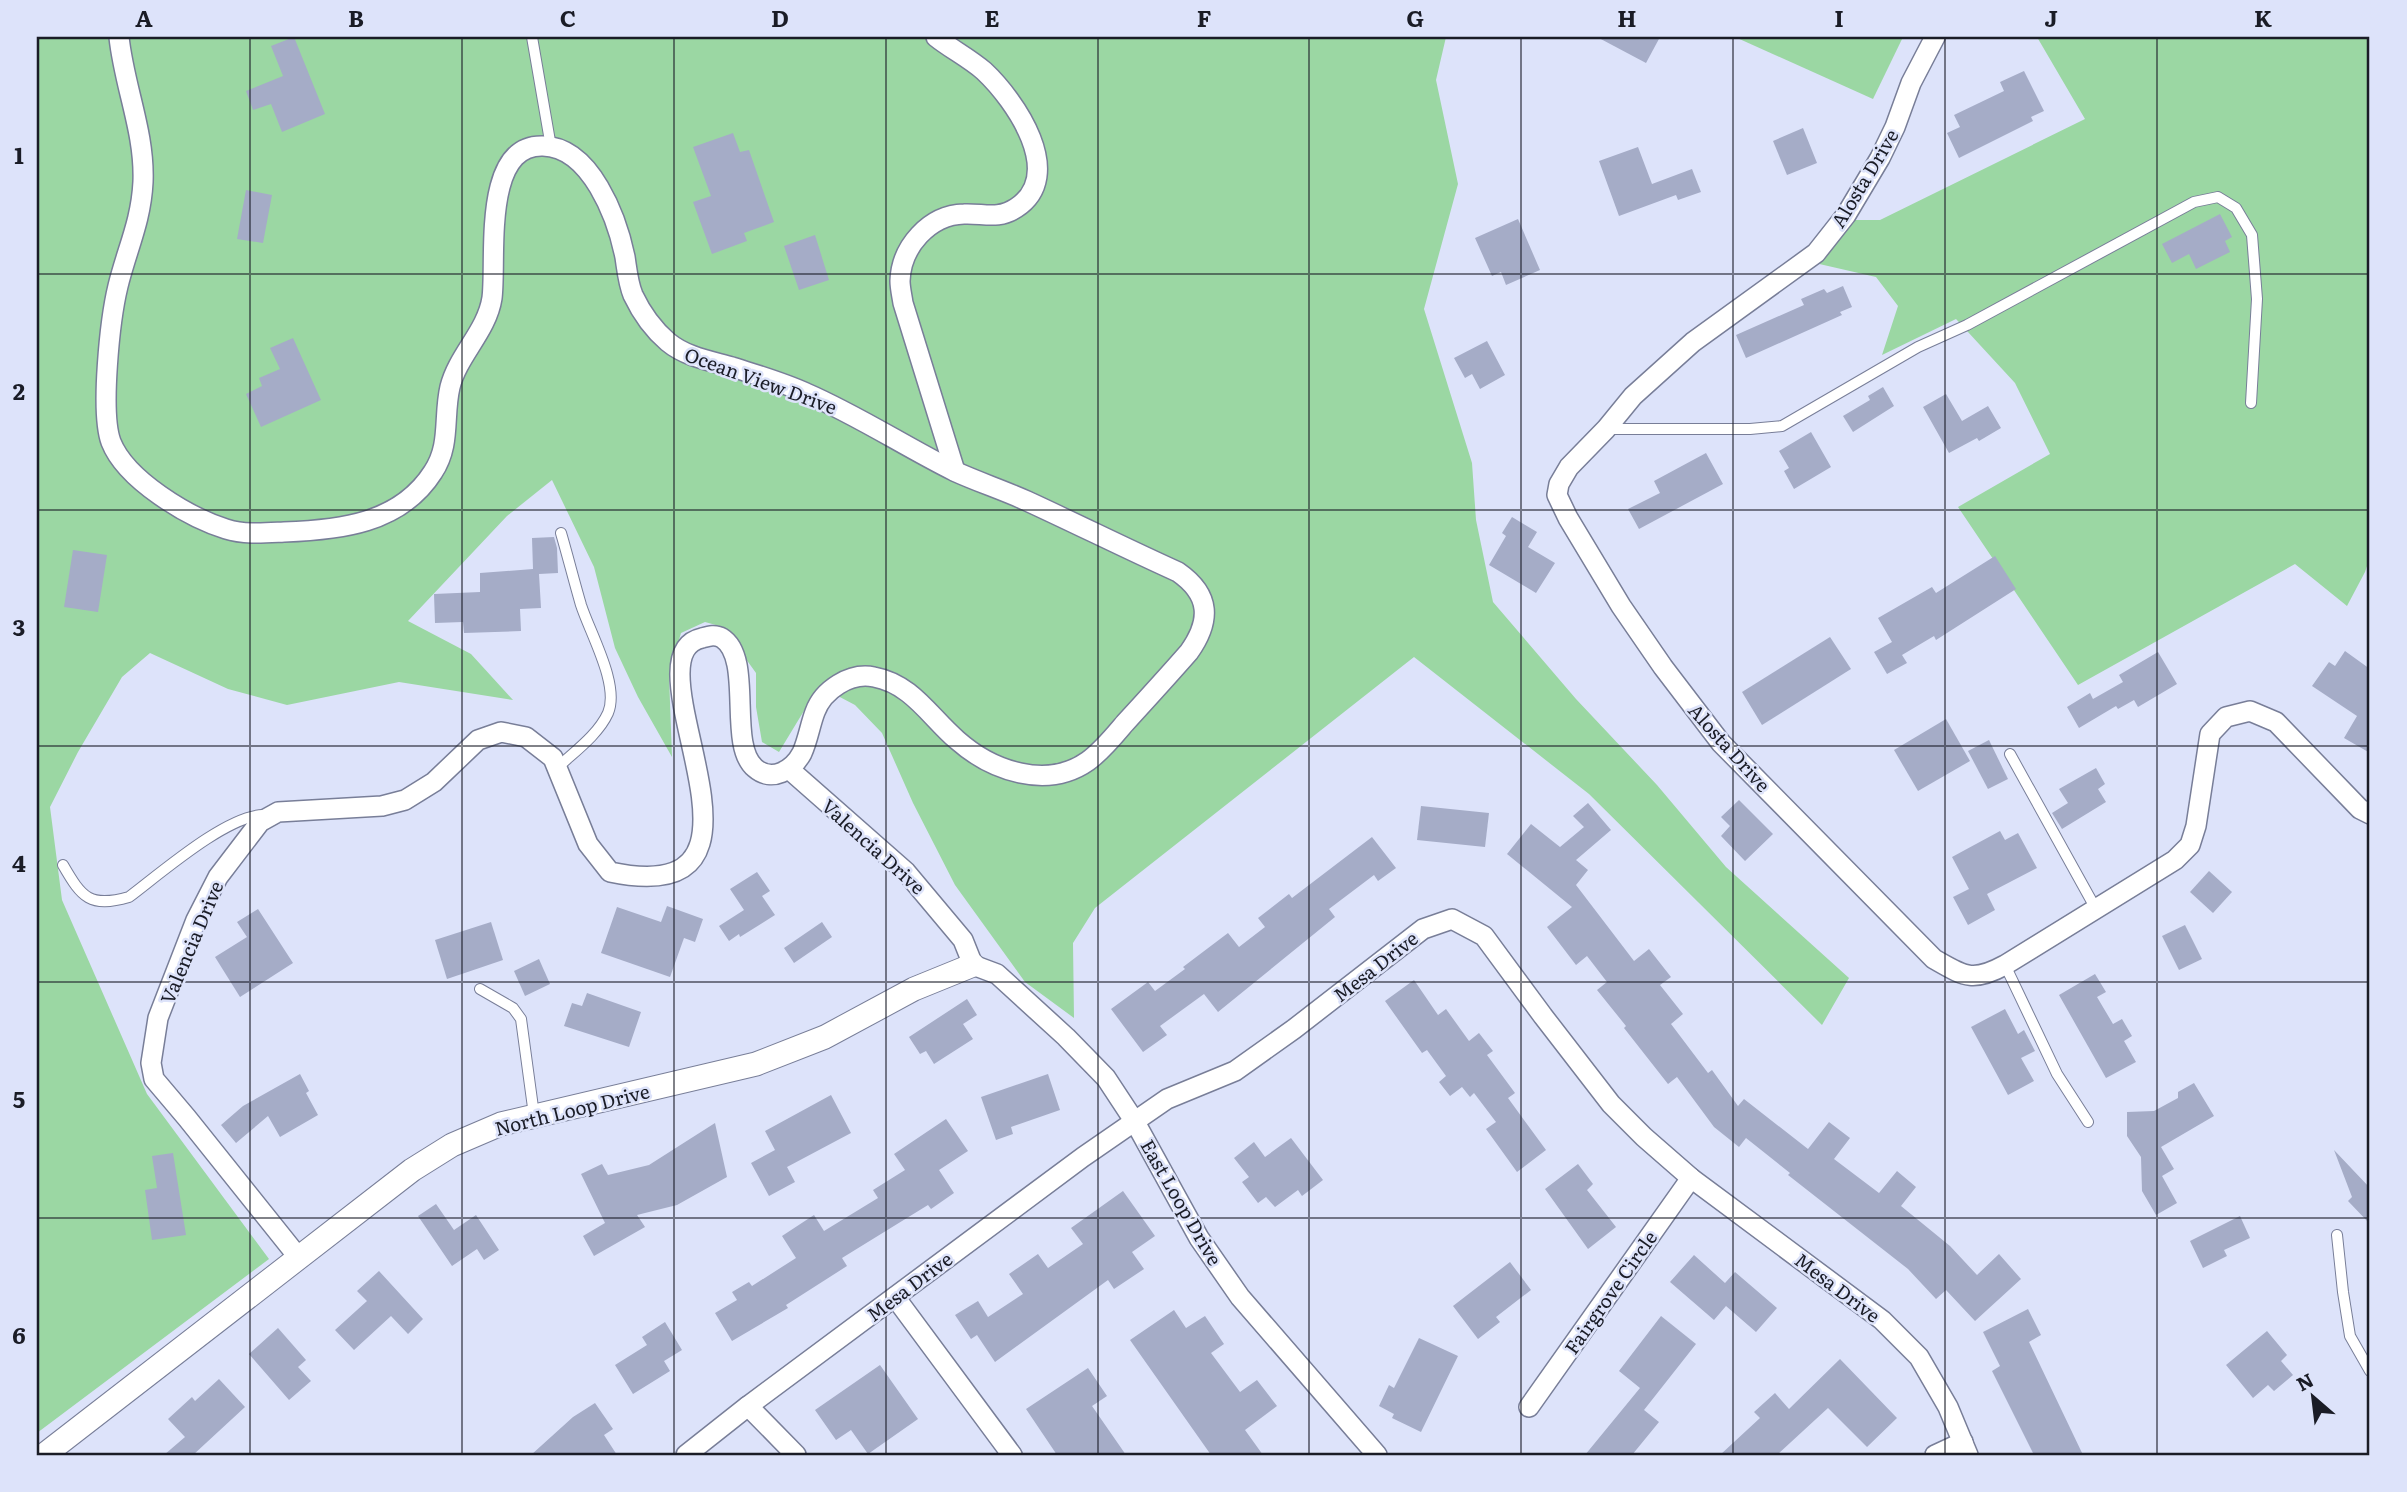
<svg xmlns="http://www.w3.org/2000/svg" width="2407" height="1492" font-family="Literata,serif">
<style>
.green{fill:#9bd7a3}
.building{fill:#a5acc7}
.lines{fill:none;stroke-linecap:round;stroke-linejoin:round}
.service-casing{stroke:#787e98;stroke-width:12}
.minor-casing{stroke:#787e98;stroke-width:22}
.tertiary-casing{stroke:#787e98;stroke-width:25}
.service{stroke:#fff;stroke-width:10}
.minor{stroke:#fff;stroke-width:19}
.tertiary{stroke:#fff;stroke-width:23}
.grid{fill:none;stroke:#1a1c26;stroke-width:2;stroke-opacity:0.55}
.labels{text-anchor:middle;dominant-baseline:central;stroke-width:5;stroke-linejoin:round;paint-order:stroke}
.street-label{font-size:19px;fill:#1a1c26;stroke:#dde3fa}
.neatline{fill:none;stroke:#1a1c26;stroke-width:2.5}
.grid-label{font-size:23px;text-anchor:middle;font-weight:bold;fill:#1a1c26}
</style>
<rect width="100%" height="100%" fill="#dde3fa"/>
<g class="green">
<polygon points="37,37 1446,37 1436,80 1458,184 1424,309 1472,463 1476,520 1493,602 1576,699 1657,785 1726,867 1849,978 1822,1025 1589,794 1414,657 1095,908 1073,943 1074,1018 1025,982 955,885 913,803 882,733 855,705 819,686 779,752 762,742 756,707 756,673 723,627 705,622 681,633 669,675 672,757 638,697 615,648 594,567 552,480 507,516 408,621 471,654 513,700 399,682 287,705 228,689 150,653 122,677 78,752 50,807 62,900 147,1094 269,1259 37,1433"/>
<polygon points="1735,37 1903,37 1873,99"/>
<polygon points="2037,37 2370,37 2370,557 2365,572 2347,606 2295,564 2078,685 1958,507 2050,454 2015,383 1956,319 1882,355 1898,306 1876,277 1815,263 1854,220 1880,220 2085,119"/>
</g>
<g class="building">
<polygon points="294,37 325,114 282,132 271,104 253,110 246,91 283,76 271,46"/>
<polygon points="1597,37 1660,37 1646,63"/>
<polygon points="2024,71 2044,111 2031,117 2033,121 1959,158 1947,133 1960,127 1954,115 2004,91 2000,82"/>
<polygon points="1803,128 1817,163 1787,175 1773,141"/>
<polygon points="733,133 740,152 749,150 774,222 744,233 747,241 712,254 693,202 711,196 693,147"/>
<polygon points="1638,147 1652,184 1692,169 1701,192 1678,200 1676,195 1619,216 1599,161"/>
<polygon points="246,190 272,195 263,243 237,239"/>
<polygon points="2220,214 2232,237 2225,241 2230,252 2196,269 2189,254 2172,263 2162,244"/>
<polygon points="1518,219 1540,270 1506,285 1501,272 1492,276 1475,238"/>
<polygon points="815,235 829,280 799,290 784,246"/>
<polygon points="1843,286 1852,307 1840,312 1842,315 1746,358 1736,335 1804,305 1801,299 1824,289 1827,293"/>
<polygon points="293,338 321,400 261,427 246,394 262,386 259,378 280,369 270,348"/>
<polygon points="1487,341 1505,375 1480,389 1472,374 1465,378 1454,358"/>
<polygon points="1883,387 1894,406 1853,432 1843,416 1870,400 1868,396"/>
<polygon points="1946,394 1962,421 1988,406 2001,428 1979,441 1977,438 1949,453 1923,407"/>
<polygon points="1811,432 1831,467 1794,489 1784,471 1789,468 1779,451"/>
<polygon points="1706,453 1723,484 1639,529 1628,509 1660,493 1654,481"/>
<polygon points="1512,517 1537,532 1528,547 1555,563 1536,593 1489,565 1506,536 1502,533"/>
<polygon points="554,537 557,548 558,573 539,574 541,608 520,609 521,631 464,633 463,622 435,623 434,594 480,592 480,573 533,569 532,538"/>
<polygon points="73,550 107,555 98,612 64,607"/>
<polygon points="1995,556 2016,589 1936,640 1934,636 1902,655 1907,663 1887,674 1874,652 1892,642 1878,618 1932,587 1936,593"/>
<polygon points="1830,637 1851,669 1762,725 1742,692"/>
<polygon points="2345,651 2370,669 2370,753 2344,738 2357,716 2312,686 2329,662 2335,666"/>
<polygon points="2158,652 2177,684 2138,707 2134,700 2118,709 2116,706 2079,728 2067,707 2090,693 2093,699 2123,682 2119,675"/>
<polygon points="1946,719 1970,761 1918,791 1894,750"/>
<polygon points="1989,740 2008,779 1988,789 1968,751"/>
<polygon points="2096,768 2105,784 2098,789 2106,802 2062,829 2052,813 2068,803 2059,789"/>
<polygon points="1739,800 1773,834 1745,861 1721,836 1730,826 1721,817"/>
<polygon points="1588,803 1611,830 1576,860 1588,870 1576,885 1634,961 1649,949 1671,977 1660,985 1683,1014 1671,1024 1708,1073 1712,1070 1738,1106 1744,1099 1808,1149 1829,1122 1850,1138 1834,1159 1879,1193 1897,1171 1916,1187 1901,1206 1950,1246 1977,1275 1999,1254 2021,1279 1975,1321 1946,1290 1936,1299 1908,1269 1788,1175 1790,1173 1746,1138 1739,1147 1714,1127 1677,1077 1668,1084 1624,1028 1626,1026 1597,990 1607,982 1587,956 1576,965 1547,927 1572,907 1507,854 1531,824 1560,847 1584,827 1573,816"/>
<polygon points="1421,806 1489,813 1485,847 1417,840"/>
<polygon points="2000,831 2005,840 2018,833 2037,868 1987,894 1995,910 1968,925 1953,897 1969,889 1952,857"/>
<polygon points="1372,837 1396,868 1378,881 1374,875 1329,909 1335,917 1218,1012 1204,994 1160,1026 1167,1035 1143,1052 1111,1009 1148,982 1155,991 1185,969 1183,967 1228,933 1239,947 1265,927 1258,918 1289,894 1292,898"/>
<polygon points="2209,871 2232,892 2213,913 2190,892"/>
<polygon points="757,872 770,891 762,896 775,915 740,937 739,934 729,941 719,926 744,910 730,889"/>
<polygon points="667,906 703,919 695,942 684,938 670,977 601,953 617,907 661,922"/>
<polygon points="258,909 293,963 240,997 215,957 247,937 237,922"/>
<polygon points="491,922 503,960 447,979 435,940"/>
<polygon points="822,922 832,937 794,963 784,948"/>
<polygon points="2185,925 2202,959 2179,970 2162,936"/>
<polygon points="539,959 550,984 525,996 514,971"/>
<polygon points="2095,974 2106,992 2097,997 2113,1024 2122,1019 2132,1036 2124,1041 2136,1062 2106,1078 2059,995"/>
<polygon points="1414,980 1438,1015 1446,1009 1469,1041 1479,1033 1493,1051 1487,1055 1515,1093 1508,1098 1546,1150 1517,1172 1486,1129 1496,1122 1474,1093 1470,1097 1462,1087 1450,1096 1439,1082 1446,1076 1427,1050 1422,1053 1385,1001"/>
<polygon points="587,993 641,1012 629,1047 564,1026 572,1003 582,1006"/>
<polygon points="967,999 977,1015 963,1024 973,1039 934,1064 926,1051 920,1054 909,1037"/>
<polygon points="2005,1009 2018,1034 2024,1030 2035,1051 2021,1058 2034,1081 2008,1095 1971,1027"/>
<polygon points="300,1074 309,1091 306,1093 318,1115 280,1137 268,1116 236,1143 221,1125 243,1106"/>
<polygon points="1048,1074 1060,1110 1011,1127 1013,1134 996,1140 981,1097"/>
<polygon points="2194,1083 2214,1116 2161,1147 2174,1169 2162,1176 2177,1203 2156,1215 2142,1191 2141,1157 2127,1136 2127,1112 2154,1111 2178,1098 2178,1092"/>
<polygon points="831,1095 851,1133 787,1167 795,1182 769,1196 751,1163 775,1150 765,1131"/>
<polygon points="946,1119 968,1151 939,1170 954,1193 931,1209 928,1205 842,1258 847,1266 786,1305 788,1308 732,1341 715,1313 737,1300 732,1292 749,1282 752,1286 796,1258 782,1236 814,1215 824,1231 878,1198 873,1190 905,1170 894,1154"/>
<polygon points="715,1123 727,1177 677,1205 637,1215 645,1227 594,1256 583,1236 605,1223 581,1174 602,1164 608,1175 649,1165"/>
<polygon points="1291,1138 1323,1180 1302,1196 1298,1190 1275,1207 1266,1197 1258,1203 1242,1182 1249,1177 1234,1158 1254,1142 1265,1157"/>
<polygon points="2334,1150 2370,1188 2370,1224 2348,1201 2352,1197"/>
<polygon points="173,1153 186,1235 152,1240 145,1190 157,1188 152,1156"/>
<polygon points="1578,1164 1593,1184 1587,1190 1616,1227 1588,1249 1545,1189"/>
<polygon points="1123,1191 1155,1236 1132,1252 1144,1269 1114,1289 1108,1280 995,1362 977,1335 971,1339 955,1315 978,1301 988,1317 1023,1294 1009,1274 1038,1254 1048,1268 1083,1244 1071,1228"/>
<polygon points="436,1204 454,1230 476,1215 499,1250 484,1260 477,1249 452,1266 418,1216"/>
<polygon points="2240,1216 2250,1238 2224,1250 2227,1256 2203,1268 2190,1241"/>
<polygon points="1694,1255 1725,1283 1735,1272 1777,1308 1756,1332 1726,1306 1714,1320 1670,1282"/>
<polygon points="1510,1262 1531,1290 1496,1317 1500,1322 1478,1339 1453,1306"/>
<polygon points="379,1271 423,1319 408,1334 391,1316 354,1350 335,1330 367,1301 357,1291"/>
<polygon points="2028,1309 2041,1335 2029,1342 2083,1455 2034,1455 1992,1371 2000,1366 1983,1332"/>
<polygon points="1174,1310 1186,1328 1205,1316 1224,1344 1211,1353 1240,1392 1257,1380 1277,1406 1245,1430 1263,1455 1211,1455 1130,1340"/>
<polygon points="1661,1316 1696,1344 1644,1410 1659,1422 1632,1455 1585,1455 1640,1388 1619,1371"/>
<polygon points="665,1322 682,1350 664,1361 670,1371 633,1394 615,1365 647,1345 642,1337"/>
<polygon points="278,1328 306,1360 298,1367 311,1381 289,1400 249,1354"/>
<polygon points="2267,1331 2287,1355 2281,1361 2293,1375 2274,1391 2268,1385 2253,1398 2226,1365"/>
<polygon points="1419,1338 1458,1356 1421,1432 1392,1418 1394,1414 1379,1406 1389,1385 1394,1388"/>
<polygon points="1840,1359 1897,1418 1867,1447 1828,1408 1777,1455 1720,1455 1760,1418 1754,1412 1775,1393 1789,1409"/>
<polygon points="880,1365 918,1419 868,1454 851,1430 836,1440 815,1410"/>
<polygon points="1088,1368 1107,1396 1092,1406 1126,1455 1057,1455 1026,1409"/>
<polygon points="219,1379 245,1407 193,1455 164,1455 185,1437 168,1419 192,1397 195,1401"/>
<polygon points="595,1403 613,1429 604,1435 617,1455 531,1455 573,1417"/>
</g>
<g class="lines">
<g class="service-casing">
<g id="service">
<polyline points="532,37 551,147"/>
<polyline points="1606,429 1750,429 1782,426 1918,347 1967,325 2194,202 2218,197 2236,208 2252,235 2257,299 2251,403"/>
<polyline points="2010,754 2096,909"/>
<path d="M557,768C574,752 598,735 608,713C620,685 590,633 581,605C574,581 568,557 561,533"/>
<path d="M63,865C82,898 90,908 129,897C161,873 226,816 263,815"/>
<polyline points="2005,965 2057,1074 2088,1122"/>
<polyline points="480,989 513,1008 521,1019 534,1115"/>
<polyline points="2337,1235 2343,1292 2350,1336 2370,1371"/>
</g>
</g>
<g class="minor-casing">
<g id="minor">
<path d="M119,37C124,86 145,132 143,182C141,222 127,249 118,286C110,319 100,412 111,442C126,480 188,517 226,529C245,535 265,533 284,532C339,530 400,524 433,472C451,445 443,417 450,387C458,355 487,331 492,298C497,261 481,144 543,146C591,147 617,218 625,257C627,270 628,283 633,295C641,312 654,330 668,342C686,357 711,361 732,367C757,375 782,382 806,393C857,415 904,446 954,471C978,482 1003,490 1027,501C1077,524 1127,549 1178,572C1211,595 1211,621 1189,652C1168,676 1147,699 1125,723C1114,736 1102,751 1088,761C1047,790 992,771 957,740C930,717 912,684 874,677C850,672 823,690 815,712C810,725 808,740 802,753C793,770 772,783 755,768C727,745 754,658 722,638C715,634 709,636 702,638C621,656 804,913 610,872L588,844L553,758L526,737L501,732L478,740L434,782L405,800L382,806L278,812L260,822L218,877L196,920L158,1018L151,1063L154,1079L187,1118L299,1258"/>
<path d="M936,37C951,49 969,58 984,71C1015,100 1067,175 1016,208C998,220 983,213 964,214C929,215 901,247 900,281C900,288 902,296 903,303L955,471"/>
<path d="M1935,37L1911,83L1895,127L1880,158L1846,215L1816,253L1693,342L1633,396L1606,429L1569,467L1559,484L1557,495L1568,518L1621,606L1663,667L1721,743L1934,959C1964,976 1972,983 2005,965L2175,860L2190,845L2196,826L2210,734L2226,717L2250,711L2276,722L2360,809L2370,814"/>
<polyline points="789,769 906,872 963,940 973,965 997,974 1066,1037 1106,1078 1135,1122 1199,1238 1240,1297 1377,1455"/>
<polyline points="895,1297 1012,1455"/>
<polyline points="748,1406 796,1455"/>
<polyline points="1529,1407 1691,1178"/>
<polyline points="686,1455 748,1406 1083,1157 1167,1099 1235,1071 1294,1029 1423,929 1452,919 1484,936 1543,1016 1611,1104 1644,1137 1691,1178 1882,1320 1919,1357 1948,1407 1968,1455"/>
<polyline points="1935,1455 1963,1442"/>
</g>
</g>
<g class="tertiary-casing">
<polyline id="tertiary" points="44,1455 412,1170 452,1145 501,1124 756,1064 825,1037 914,989 973,965"/>
</g>
<use href="#service" class="service"/>
<use href="#minor" class="minor"/>
<use href="#tertiary" class="tertiary"/>
</g>
<path class="grid" d="M250,37V1455M462,37V1455M674,37V1455M886,37V1455M1098,37V1455M1309,37V1455M1521,37V1455M1733,37V1455M1945,37V1455M2157,37V1455M37,274H2370M37,510H2370M37,746H2370M37,982H2370M37,1218H2370"/>
<g class="labels">
<g class="street-label">
<text transform="translate(1864 178) rotate(-59)">Alosta Drive</text>
<text transform="translate(761 380) rotate(20)">Ocean View Drive</text>
<text transform="translate(1730 747) rotate(48)">Alosta Drive</text>
<text transform="translate(874 846) rotate(42)">Valencia Drive</text>
<text transform="translate(191 942) rotate(-67)">Valencia Drive</text>
<text transform="translate(1375 966) rotate(-38)">Mesa Drive</text>
<text transform="translate(572 1109) rotate(-14)">North Loop Drive</text>
<text transform="translate(1182 1202) rotate(60)">East Loop Drive</text>
<text transform="translate(909 1286) rotate(-37)">Mesa Drive</text>
<text transform="translate(1838 1287) rotate(37)">Mesa Drive</text>
<text transform="translate(1610 1292) rotate(-55)">Fairgrove Circle</text>
</g>
</g>
<rect width="2407" height="1492" fill="none" stroke="#dde3fa" stroke-width="77"/>
<g transform="translate(2313 1397) rotate(332)" stroke="#dde3fa" stroke-width="5" paint-order="stroke">
<path d="M0-5L12 26L0 18L-12 26Z" fill="#1a1c26"/>
<text y="-10" font-size="19" font-weight="bold" text-anchor="middle" fill="#1a1c26">N</text>
</g>
<rect x="38" y="38" width="2330" height="1416" class="neatline"/>
<g class="grid-label">
<text x="144" y="27">A</text>
<text x="356" y="27">B</text>
<text x="568" y="27">C</text>
<text x="780" y="27">D</text>
<text x="992" y="27">E</text>
<text x="1204" y="27">F</text>
<text x="1415" y="27">G</text>
<text x="1627" y="27">H</text>
<text x="1839" y="27">I</text>
<text x="2051" y="27">J</text>
<text x="2263" y="27">K</text>
<text x="19" y="164">1</text>
<text x="19" y="400">2</text>
<text x="19" y="636">3</text>
<text x="19" y="872">4</text>
<text x="19" y="1108">5</text>
<text x="19" y="1344">6</text>
</g>
</svg>
